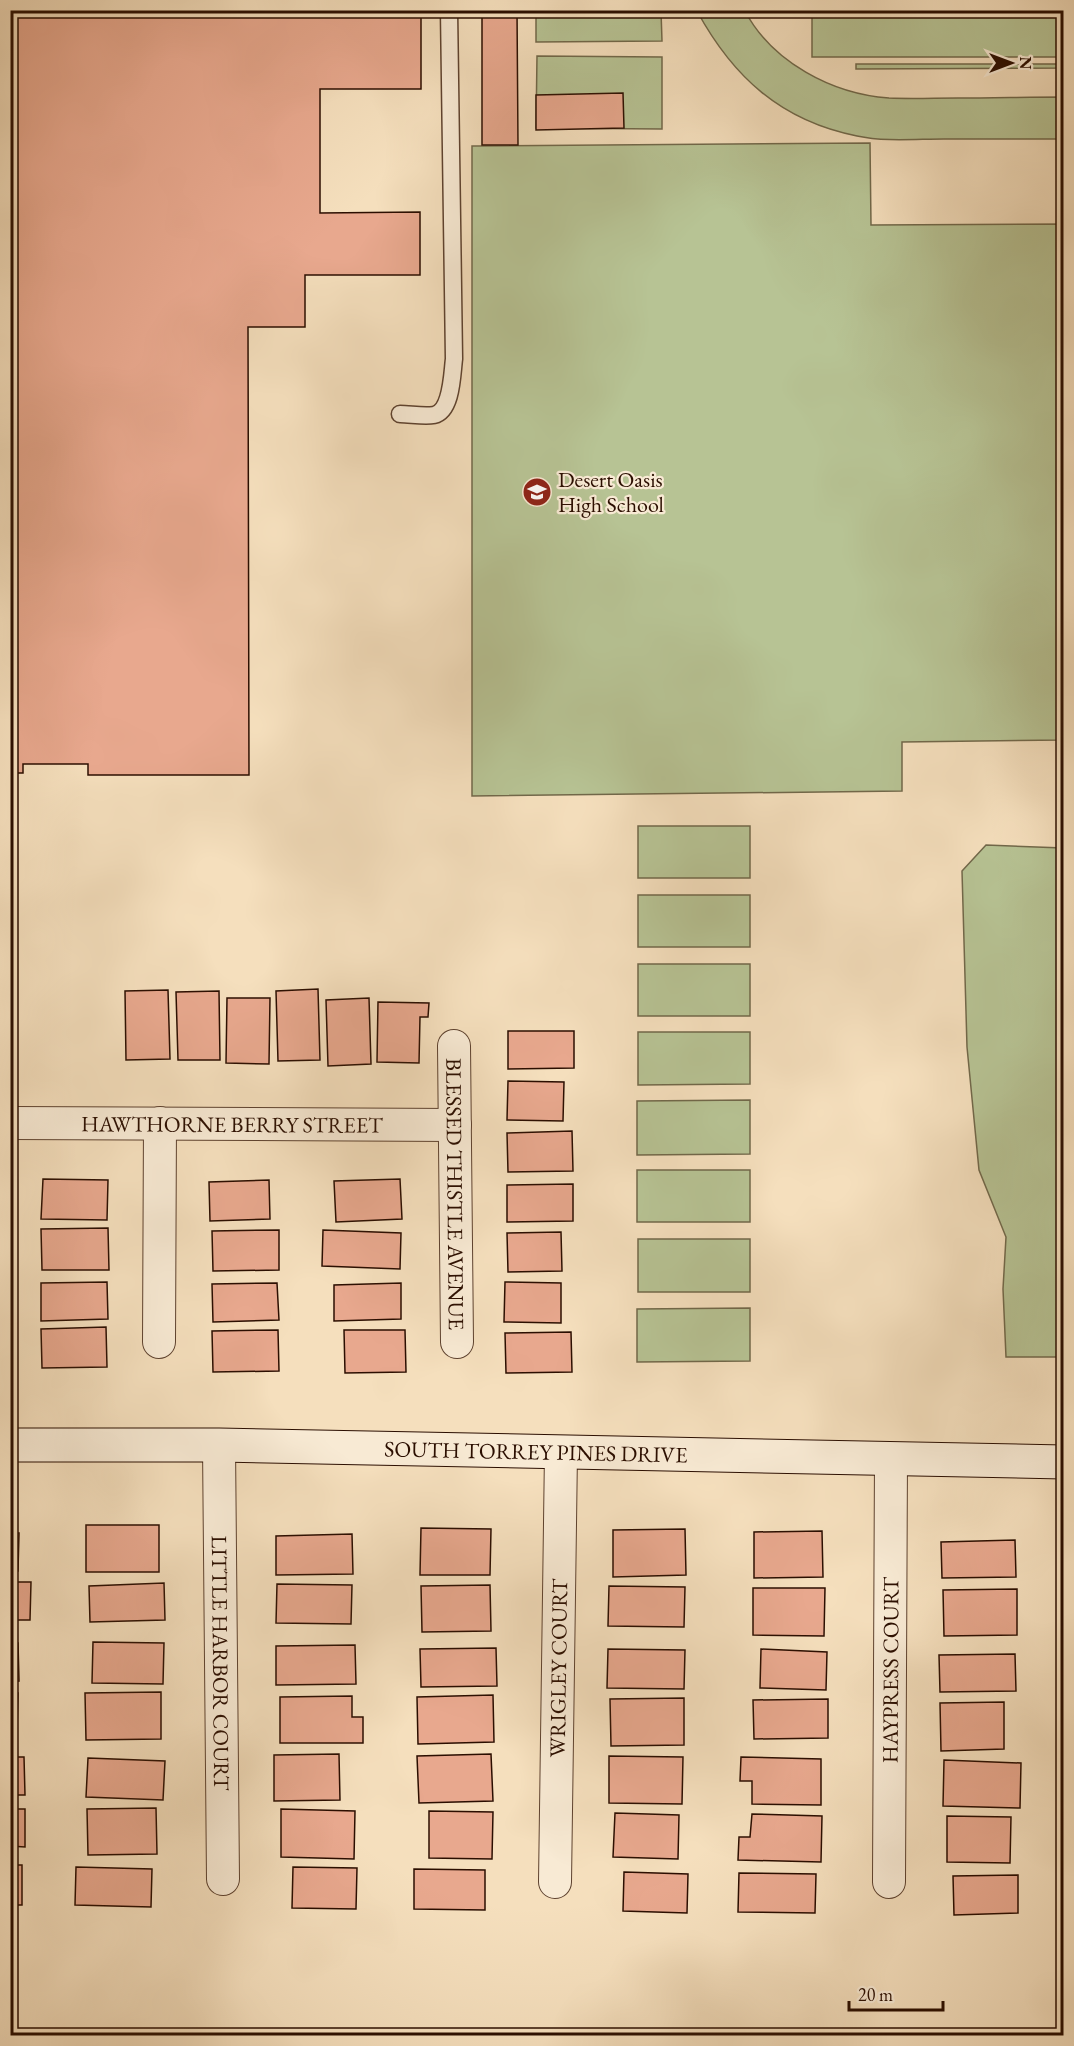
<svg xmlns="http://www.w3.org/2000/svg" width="1074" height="2046" font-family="'EB Garamond',serif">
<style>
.green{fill:#b7c394;stroke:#71684a;stroke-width:1.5}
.building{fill:#e8a88e;stroke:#2b0e00;stroke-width:1.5}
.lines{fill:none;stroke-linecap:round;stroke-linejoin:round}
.lane-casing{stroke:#5e422f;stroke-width:19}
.street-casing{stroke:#5e422f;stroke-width:34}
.secondary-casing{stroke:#2b0e00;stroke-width:35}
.lane{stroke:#f8ead4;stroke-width:16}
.street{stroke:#f8ead4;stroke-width:32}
.secondary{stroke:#f8ead4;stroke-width:33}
.labels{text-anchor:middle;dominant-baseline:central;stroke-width:4.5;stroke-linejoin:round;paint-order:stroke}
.poi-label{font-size:22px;fill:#2b0e00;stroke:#f8ead4;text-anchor:start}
.street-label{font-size:22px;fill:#2b0e00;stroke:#f8ead4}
</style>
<rect width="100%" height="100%" fill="#f5dfbd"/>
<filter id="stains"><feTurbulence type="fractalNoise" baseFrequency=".00333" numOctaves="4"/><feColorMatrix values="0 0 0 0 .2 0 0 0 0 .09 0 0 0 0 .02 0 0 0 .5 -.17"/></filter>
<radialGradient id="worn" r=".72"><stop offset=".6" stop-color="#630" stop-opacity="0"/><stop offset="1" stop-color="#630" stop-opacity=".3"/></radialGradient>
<g class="green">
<polygon points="536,11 661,11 662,41 536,42"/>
<path d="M697,11H745C772,62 832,94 889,98C911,99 935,98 958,98C993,98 1028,97 1063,97V139C1024,139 984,139 944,139C916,139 885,142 857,136C781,121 733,77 697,11Z"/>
<rect x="812" y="11" width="251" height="46"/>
<polygon points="537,56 662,57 662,129 536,128"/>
<polygon points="856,64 1063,64 1064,68 856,69"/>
<polygon points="870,143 871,225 1063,224 1063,740 902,742 902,791 472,796 472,146"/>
<rect x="638" y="826" width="112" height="52"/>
<polygon points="986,845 1063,848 1063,1357 1006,1357 1003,1289 1006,1237 979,1170 967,1047 962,871"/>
<rect x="638" y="895" width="112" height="52"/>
<rect x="638" y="964" width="112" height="52"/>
<polygon points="638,1032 750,1032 750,1084 638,1085"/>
<polygon points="750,1100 750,1154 637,1155 637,1101"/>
<rect x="637" y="1170" width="113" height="52"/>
<rect x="638" y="1239" width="112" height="53"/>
<polygon points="750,1308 750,1361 637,1362 637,1309"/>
</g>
<g class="building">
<polygon points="10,10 421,10 421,89 320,89 320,213 420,212 420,275 305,275 305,327 248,327 249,775 88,775 88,764 23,764 23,773 10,773"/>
<polygon points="482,10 517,10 518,145 482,145"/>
<polygon points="623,93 624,128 536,130 536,95"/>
<polygon points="318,989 320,1060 278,1061 276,991"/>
<polygon points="168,990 170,1059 126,1060 125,991"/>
<polygon points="219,991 220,1060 178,1060 176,992"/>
<polygon points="227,998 270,998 269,1064 226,1063"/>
<polygon points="369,998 371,1064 328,1066 326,1000"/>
<polygon points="378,1002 429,1003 428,1017 420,1017 419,1063 377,1062"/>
<polygon points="508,1031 574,1031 574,1068 508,1069"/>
<polygon points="508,1081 564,1082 563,1121 507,1120"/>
<polygon points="572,1131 573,1171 508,1172 507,1133"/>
<polygon points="43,1179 108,1180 107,1220 41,1219"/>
<polygon points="400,1179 402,1219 336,1222 334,1181"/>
<polygon points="269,1180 270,1219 210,1221 209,1182"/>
<polygon points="573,1184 573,1221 507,1222 507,1185"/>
<polygon points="108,1228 109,1270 42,1270 41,1229"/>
<polygon points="279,1230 279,1270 213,1271 212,1231"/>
<polygon points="323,1230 401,1233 400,1269 322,1266"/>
<polygon points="561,1232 562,1271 508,1272 507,1233"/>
<polygon points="107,1282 108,1319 41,1321 41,1283"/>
<polygon points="505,1282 561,1283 561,1323 504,1322"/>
<polygon points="277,1283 279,1320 213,1322 212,1284"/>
<polygon points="401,1283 401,1319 334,1321 334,1285"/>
<polygon points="106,1327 107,1367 42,1368 41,1329"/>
<polygon points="278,1330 279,1371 213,1372 212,1331"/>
<polygon points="344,1330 405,1330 406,1372 345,1373"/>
<polygon points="571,1332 572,1372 506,1373 505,1333"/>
<rect x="86" y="1525" width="73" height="47"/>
<polygon points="421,1528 491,1529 490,1575 420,1575"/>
<polygon points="685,1529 686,1575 613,1577 613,1530"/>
<polygon points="822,1531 823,1577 754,1578 754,1532"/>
<polygon points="10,1533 19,1533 18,1571 10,1571"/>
<polygon points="352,1534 353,1574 276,1575 276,1536"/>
<polygon points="1015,1540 1016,1577 942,1578 941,1542"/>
<polygon points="10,1582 31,1582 30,1620 10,1620"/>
<polygon points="164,1583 165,1620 90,1622 89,1586"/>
<polygon points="277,1584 352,1585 351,1624 276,1623"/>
<polygon points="490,1585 491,1631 422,1632 421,1586"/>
<polygon points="609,1586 685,1587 684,1627 608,1626"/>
<polygon points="753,1588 825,1588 824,1636 753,1635"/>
<polygon points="1017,1589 1017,1635 944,1636 943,1590"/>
<polygon points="93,1642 164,1643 163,1684 92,1683"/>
<polygon points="10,1643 18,1643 19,1681 10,1682"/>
<polygon points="355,1645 356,1684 276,1685 276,1646"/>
<polygon points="496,1648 497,1686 421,1687 420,1649"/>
<polygon points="608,1649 685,1650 684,1689 607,1688"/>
<polygon points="761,1649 827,1652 826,1690 760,1688"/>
<polygon points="1015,1654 1016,1691 940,1692 939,1655"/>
<polygon points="161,1692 161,1739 86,1740 85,1693"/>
<polygon points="10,1693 18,1693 17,1730 10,1730"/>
<polygon points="493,1695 494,1742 418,1744 417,1697"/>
<polygon points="352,1696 352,1717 363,1717 363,1743 280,1743 280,1697"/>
<polygon points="684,1698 684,1745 611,1746 610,1699"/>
<polygon points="828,1699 828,1738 754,1739 753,1700"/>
<polygon points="1004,1702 1004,1749 941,1751 940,1703"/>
<polygon points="339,1754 340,1800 274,1801 274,1755"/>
<polygon points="491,1754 493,1801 419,1803 417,1756"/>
<polygon points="609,1756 683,1757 682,1804 609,1803"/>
<polygon points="10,1757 24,1757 25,1795 10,1795"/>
<polygon points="741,1757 821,1759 821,1805 752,1804 752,1781 740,1781"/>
<polygon points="88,1758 165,1761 163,1800 86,1797"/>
<polygon points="944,1760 1021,1763 1020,1808 943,1806"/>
<polygon points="156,1808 157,1854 88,1855 87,1809"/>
<polygon points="10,1809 25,1809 25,1847 10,1846"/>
<polygon points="281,1809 355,1811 354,1859 281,1857"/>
<polygon points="429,1811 493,1812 492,1859 429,1858"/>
<polygon points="615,1813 679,1815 678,1859 613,1857"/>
<polygon points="752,1814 822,1816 821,1862 738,1860 739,1837 750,1837"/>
<polygon points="947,1816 1011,1817 1010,1863 947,1862"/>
<rect x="10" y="1865" width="12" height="40"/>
<polygon points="76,1867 152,1869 151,1907 75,1905"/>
<polygon points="293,1867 357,1868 356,1909 292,1908"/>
<polygon points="414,1869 485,1870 485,1910 414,1909"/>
<polygon points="624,1872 688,1874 687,1913 623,1911"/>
<polygon points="739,1873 816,1874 815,1913 738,1912"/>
<polygon points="1018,1875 1018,1913 954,1915 953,1876"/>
</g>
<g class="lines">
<g class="lane-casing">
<path id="lane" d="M400,414C410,414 424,417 434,415C452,411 452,374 454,359L449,10"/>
</g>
<g class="street-casing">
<g id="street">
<path id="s1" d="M454,1046L457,1342"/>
<path id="s2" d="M10,1123L455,1125"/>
<polyline points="159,1342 160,1123"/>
<path id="s3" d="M219,1445L223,1879"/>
<path id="s4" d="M555,1882L561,1452"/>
<path id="s5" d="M889,1882L891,1459"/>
</g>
</g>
<g class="secondary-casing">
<g id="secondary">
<path id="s6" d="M10,1445H219L1064,1462"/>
</g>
</g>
<use href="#lane" class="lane"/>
<use href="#street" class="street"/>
<use href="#secondary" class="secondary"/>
</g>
<defs>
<g id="school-disc" transform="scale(1.5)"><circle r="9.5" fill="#8f2418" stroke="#f8ead4"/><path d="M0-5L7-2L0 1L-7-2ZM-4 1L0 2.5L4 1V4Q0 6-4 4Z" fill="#fff"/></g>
</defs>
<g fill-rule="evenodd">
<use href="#school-disc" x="537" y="492"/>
</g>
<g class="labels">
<g class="poi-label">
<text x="558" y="479">Desert Oasis<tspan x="558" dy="25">High School</tspan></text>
</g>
<g class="street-label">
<text stroke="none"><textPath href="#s2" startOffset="222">HAWTHORNE BERRY STREET</textPath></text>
<text stroke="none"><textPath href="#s1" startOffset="148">BLESSED THISTLE AVENUE</textPath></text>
<text stroke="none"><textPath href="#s6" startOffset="526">SOUTH TORREY PINES DRIVE</textPath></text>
<text stroke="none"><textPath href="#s3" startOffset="218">LITTLE HARBOR COURT</textPath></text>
<text stroke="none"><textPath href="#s4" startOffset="214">WRIGLEY COURT</textPath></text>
<text stroke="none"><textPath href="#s5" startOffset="212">HAYPRESS COURT</textPath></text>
</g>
</g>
<rect width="1074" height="2046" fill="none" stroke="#f5dfbd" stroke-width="36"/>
<rect x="12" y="12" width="1050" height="2022" fill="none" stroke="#2b0e00" stroke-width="3"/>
<rect x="18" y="18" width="1038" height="2010" fill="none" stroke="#2b0e00" stroke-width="1.5"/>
<g transform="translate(1011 63) rotate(90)" stroke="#f8ead4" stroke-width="4.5" paint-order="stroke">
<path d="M0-4.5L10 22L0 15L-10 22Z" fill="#2b0e00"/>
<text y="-9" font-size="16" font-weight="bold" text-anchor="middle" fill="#2b0e00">N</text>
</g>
<path d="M849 2001v9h94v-9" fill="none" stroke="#2b0e00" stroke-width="3"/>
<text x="858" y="2001" font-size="18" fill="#2b0e00" stroke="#f8ead4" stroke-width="4.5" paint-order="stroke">20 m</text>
<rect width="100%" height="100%" filter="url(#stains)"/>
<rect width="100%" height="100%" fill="url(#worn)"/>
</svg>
